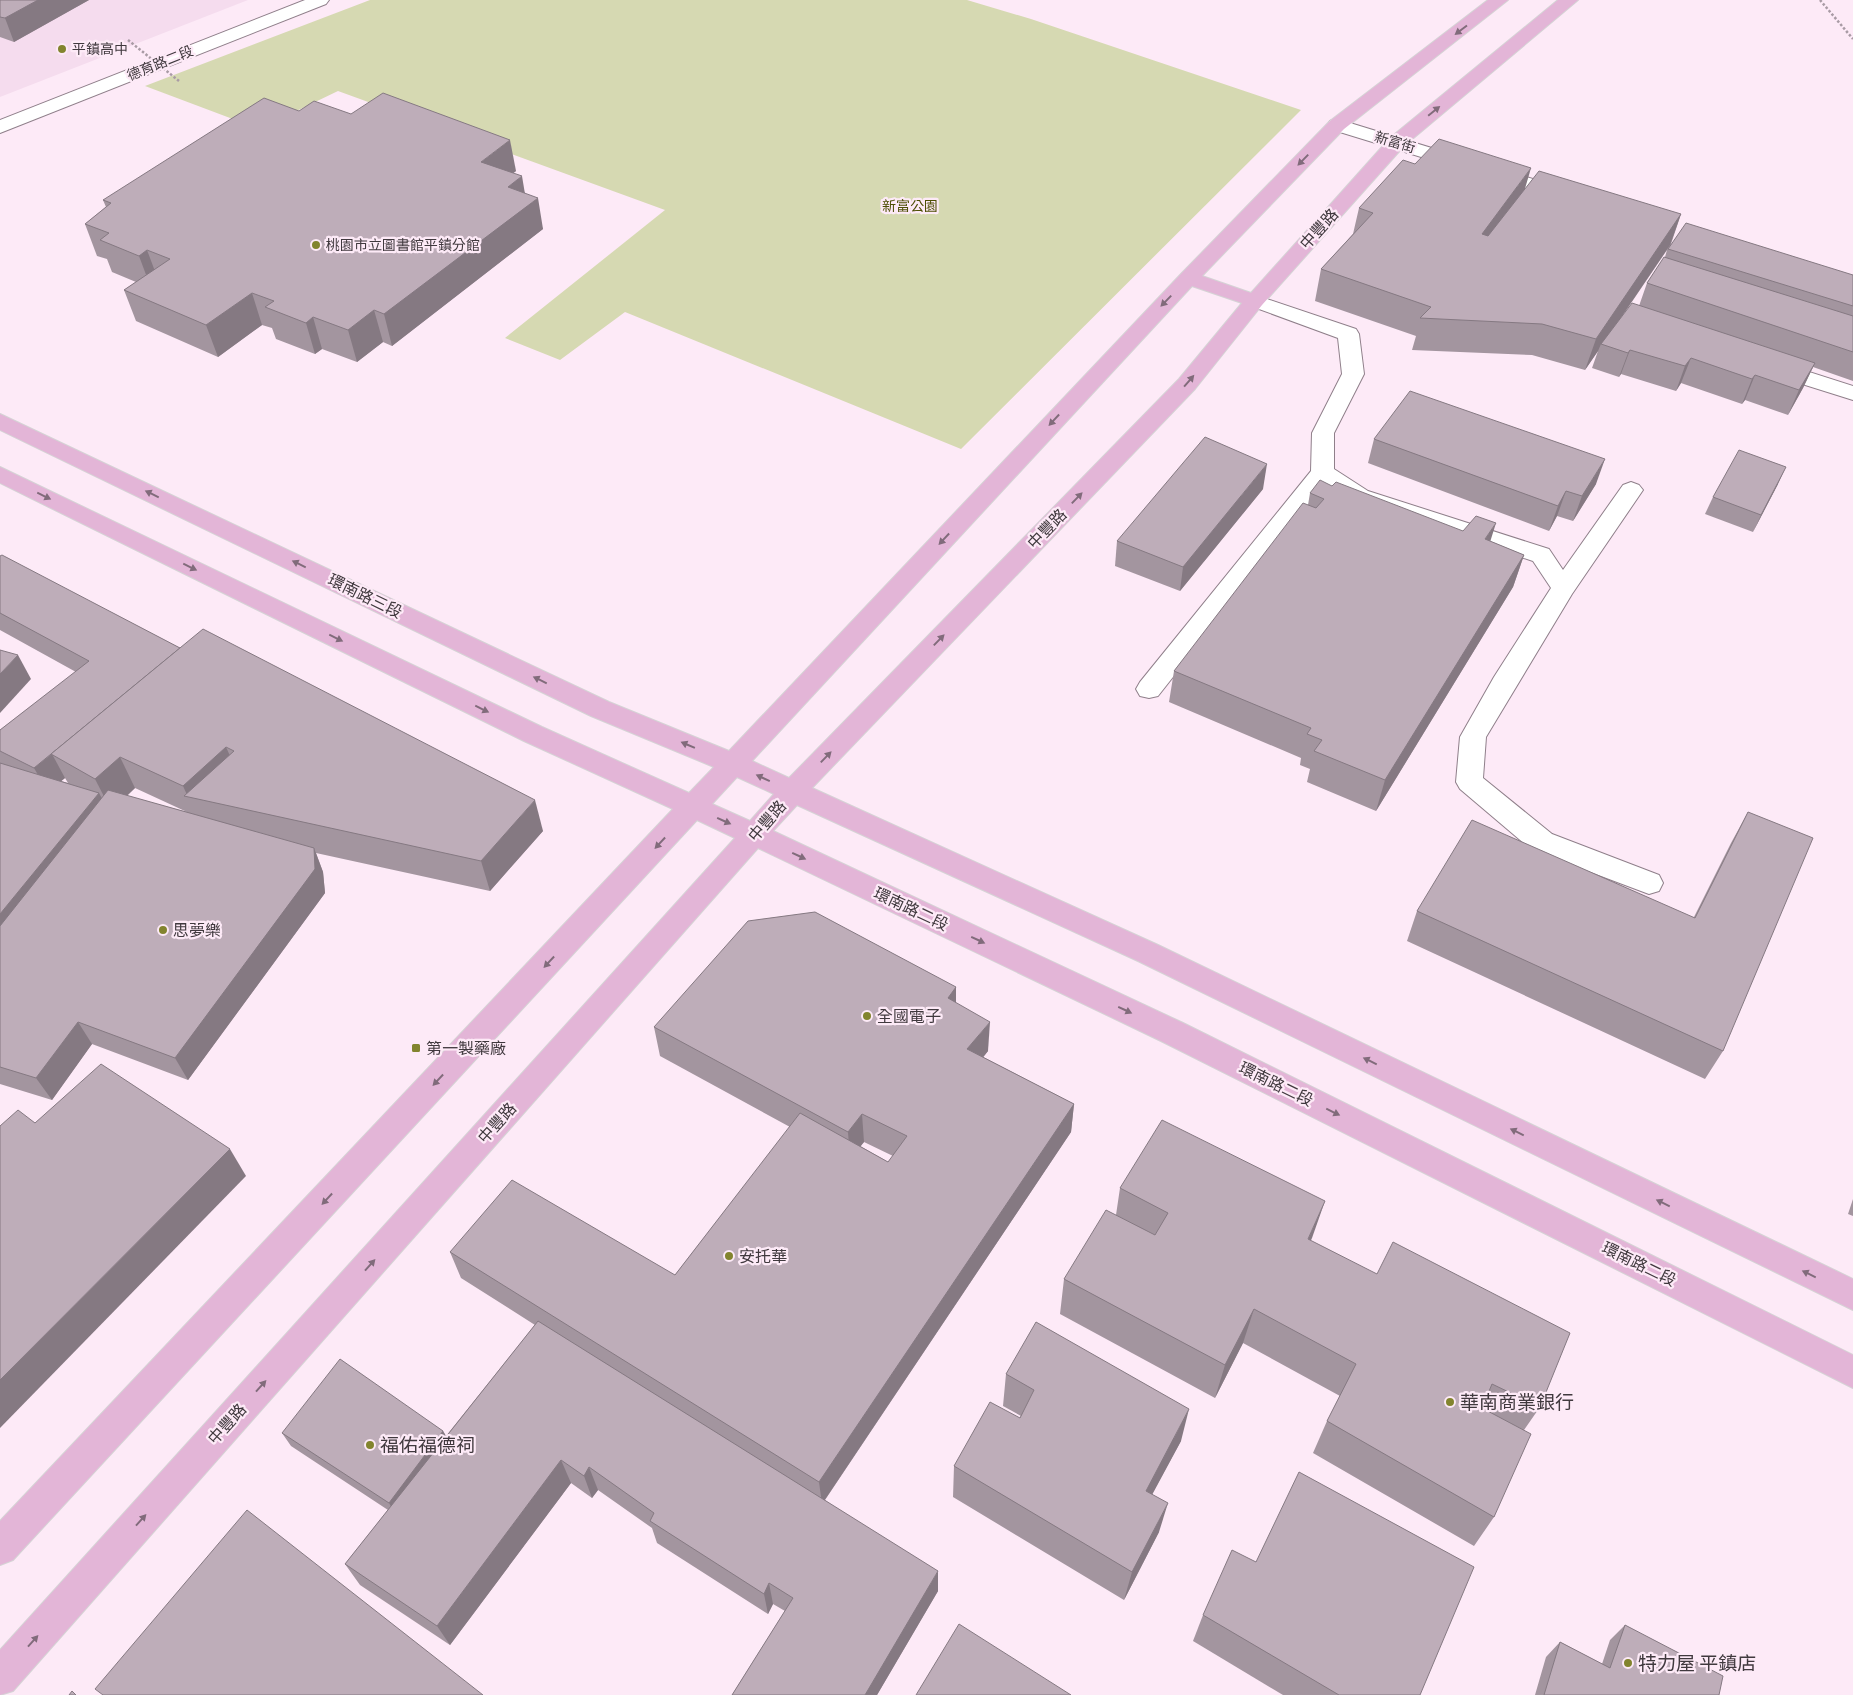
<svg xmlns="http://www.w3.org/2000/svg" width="1853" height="1695" font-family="Cabin,'Noto Sans TC',sans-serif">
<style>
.built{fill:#f5dcee}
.green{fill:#d6d9b2}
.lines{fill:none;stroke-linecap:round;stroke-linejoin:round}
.minor-casing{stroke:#8f7f8a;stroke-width:2}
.major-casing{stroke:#d5d3d5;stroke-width:2}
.path{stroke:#a99ba5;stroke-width:2.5;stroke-dasharray:2.5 2;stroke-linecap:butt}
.minor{fill:#fff;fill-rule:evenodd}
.major{fill:#e3b5d7;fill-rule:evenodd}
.path-bridge{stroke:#a99ba5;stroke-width:2.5;stroke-dasharray:2.5 2;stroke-linecap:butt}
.wall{fill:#a3959f;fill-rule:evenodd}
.shaded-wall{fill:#857982}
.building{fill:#beadb9;stroke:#857982}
.oneway{fill:#816b7b}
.poi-dot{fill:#82842e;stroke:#fdeaf7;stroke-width:2}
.labels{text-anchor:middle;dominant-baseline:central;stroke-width:4.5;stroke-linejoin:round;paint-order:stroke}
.far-poi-label{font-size:14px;fill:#40393e;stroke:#fdeaf7;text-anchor:start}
.far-street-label{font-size:14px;fill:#40393e;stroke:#fdeaf7}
.far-park-label{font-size:14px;fill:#4e4f05;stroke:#fdeaf7}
.street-label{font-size:16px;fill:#40393e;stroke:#fdeaf7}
.poi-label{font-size:16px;fill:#40393e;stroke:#fdeaf7;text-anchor:start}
.near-poi-label{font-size:19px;fill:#40393e;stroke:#fdeaf7;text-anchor:start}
</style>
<rect width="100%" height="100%" fill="#fdeaf7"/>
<polygon class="built" points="0,0 248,0 0,97"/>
<polygon class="green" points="370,0 967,0 1031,19 1301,110 961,449 625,312 560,360 505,338 665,210 338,91 259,129 145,86"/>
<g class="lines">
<g class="minor-casing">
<g id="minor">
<polygon points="305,0 329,0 326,4 0,133 0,120"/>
<polygon points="1337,119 1572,191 1575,195 1572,199 1558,199 1330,129 1328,125 1330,121"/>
<polygon points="1255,295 1356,329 1359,334 1364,374 1334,433 1334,469 1368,491 1549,549 1563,570 1623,485 1631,482 1639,485 1643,490 1572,594 1486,737 1483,778 1552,834 1659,875 1663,883 1659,891 1649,894 1532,850 1460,789 1456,782 1460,737 1494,677 1551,588 1533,561 1352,501 1325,484 1158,696 1149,698 1140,696 1136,689 1140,682 1311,471 1312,433 1342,374 1338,338 1248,305 1245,301 1248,297"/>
<polygon points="1772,360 1853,386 1853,400 1764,372 1761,367 1764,362"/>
</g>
</g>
<g class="major-casing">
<path id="major" d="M1488,0H1508L1344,129L1202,276L1251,293L1390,138L1558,0H1578L1404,146L1262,305L1195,389L812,788L1158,945L1853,1279V1310L1138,961L797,805L773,831L1183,1023L1853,1355V1388L1161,1041L758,848L13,1691L0,1695V1650L735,838L697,820L13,1560L0,1565V1521L673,809L524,741L0,483V467L542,727L689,793L714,767L591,716L0,430V414L609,702L729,751L1181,274L1330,121ZM1192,286L1242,303L1179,379L789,778L752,761ZM737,777L774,794L750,821L712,804Z"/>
</g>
<polyline class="path" points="1820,0 1853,39"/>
<use href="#minor" class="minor"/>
<use href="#major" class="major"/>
<polyline class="path-bridge" points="128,40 179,81"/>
</g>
<g class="wall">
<polygon points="0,0 89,0 14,42 0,37"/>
<polygon points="299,111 516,171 513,173 525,193 543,229 392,346 383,342 357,362 322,349 315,354 276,339 272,328 262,325 218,357 136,321 124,290 136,282 112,272 107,259 97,256 85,224 106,207 103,200"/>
<path d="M1415,164L1525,189L1681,214L1671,244L1853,275V381L1813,367L1803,388L1788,415L1745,400L1742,404L1681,383L1676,391L1621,374L1619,377L1592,368L1598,351L1585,370L1532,355L1412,350L1416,336L1315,301L1321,269L1353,234L1359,208ZM1667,250L1665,257L1647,283L1639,306L1623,315Z"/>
<polygon points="1374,439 1596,484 1573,521 1557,516 1549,531 1368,463"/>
<polygon points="1778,484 1753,532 1705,514 1713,497"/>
<polygon points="1332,486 1490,541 1524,555 1513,587 1376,811 1307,782 1310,769 1300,765 1301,758 1169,702 1174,671 1308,505 1310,493"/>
<polygon points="1263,489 1180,591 1115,566 1117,541"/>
<path d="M0,556L180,648L543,831L490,891L316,853L323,872L325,893L188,1080L92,1044L52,1100L0,1084V730L76,672L0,630ZM65,778L68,783L61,781ZM135,788L187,812L127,796Z"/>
<polygon points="1748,812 1723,1051 1705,1079 1407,941 1417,911 1694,917 1731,843"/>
<path d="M956,987V1003L988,1051L983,1057L1074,1104L1071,1132L825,1500L938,1591L877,1695H732L785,1611L773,1604L768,1614L657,1543L652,1528L598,1490L592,1498L571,1483L450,1645L360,1585L345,1564L388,1510L291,1446L282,1433L443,1431L446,1436L535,1325L461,1278L450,1252L675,1275L790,1127L660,1056L654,1027ZM864,1142L893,1156L888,1162L860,1146Z"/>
<polygon points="1120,1188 1311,1241 1540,1407 1524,1430 1494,1517 1474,1546 1313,1453 1327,1421 1340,1396 1243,1343 1215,1398 1060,1314 1064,1279 1116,1215"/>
<polygon points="1853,1199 1853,1216 1848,1214"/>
<polygon points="1006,1374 1181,1441 1152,1494 1159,1532 1124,1600 953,1497 954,1466 1020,1418 1021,1416 1003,1406"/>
<polygon points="1203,1615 1420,1695 1283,1695 1193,1641"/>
<polygon points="1625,1625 1719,1695 1535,1695 1546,1657 1560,1642 1602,1664 1610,1640"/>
</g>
<g class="shaded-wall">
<polygon points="38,0 89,0 14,42 5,18"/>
<polygon points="510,140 516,171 487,193 481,162"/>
<polygon points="1531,168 1522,199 1473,266 1482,234"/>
<polygon points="522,176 527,206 538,198 543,229 392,346 384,314 508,187"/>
<polygon points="1681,214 1670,245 1603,344 1601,344 1598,351 1585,370 1596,339"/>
<polygon points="147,250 159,282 151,288 139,256"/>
<polygon points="252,293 262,325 218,357 206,325"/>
<polygon points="374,310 383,342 357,362 348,330"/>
<polygon points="313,317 322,349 315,354 306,323"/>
<polygon points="1630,350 1621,374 1619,377 1628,353"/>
<polygon points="1691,358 1681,383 1676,391 1685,366"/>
<polygon points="1815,363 1803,388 1788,415 1799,390"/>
<polygon points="1755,375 1745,400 1742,404 1752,379"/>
<polygon points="1605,459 1596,484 1573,521 1582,496"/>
<polygon points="1267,464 1263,489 1180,591 1183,567"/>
<polygon points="1786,467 1778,484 1753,532 1761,515"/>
<polygon points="1566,491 1557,516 1549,531 1558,506"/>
<polygon points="1496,523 1486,555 1485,539"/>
<polygon points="1524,555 1513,587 1376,811 1385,780"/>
<polygon points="18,655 31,679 0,713 0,674"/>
<polygon points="226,747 240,778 188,797 183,786"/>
<polygon points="52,754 65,778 48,792 34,768"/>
<polygon points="120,757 135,788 111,810 95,779"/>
<polygon points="99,793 112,817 0,957 0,914"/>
<polygon points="535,800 543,831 490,891 481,861"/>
<polygon points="314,848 323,872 325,893 188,1080 175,1058"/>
<polygon points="956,987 956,1016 948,998"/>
<polygon points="78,1022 92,1044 52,1100 36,1078"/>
<polygon points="990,1022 988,1051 967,1078 967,1049"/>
<polygon points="1074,1104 1071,1132 822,1504 819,1482"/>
<polygon points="862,1114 864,1142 850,1160 848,1132"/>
<polygon points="230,1149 246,1176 0,1428 0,1380"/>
<polygon points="1325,1201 1312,1238 1296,1275 1308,1239"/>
<polygon points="1254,1309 1243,1343 1215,1398 1225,1365"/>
<polygon points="1189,1409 1181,1441 1138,1521 1146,1491"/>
<polygon points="443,1431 450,1443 396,1515 389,1503"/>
<polygon points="561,1460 571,1483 450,1645 437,1626"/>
<polygon points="589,1467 598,1490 592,1498 584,1476"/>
<polygon points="1168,1503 1159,1532 1124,1600 1132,1572"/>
<polygon points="938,1571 938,1591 877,1695 865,1695"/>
<polygon points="769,1583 773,1604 768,1614 764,1594"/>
</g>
<g class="building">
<polygon points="0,0 38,0 5,18 0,17"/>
<polygon points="383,93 510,140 481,162 522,176 508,187 538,198 384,314 374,310 348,330 313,317 306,323 265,307 274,301 252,293 206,325 124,290 170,259 147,250 139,256 100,240 109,233 85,224 111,203 103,200 264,98 299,111 314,101 351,114"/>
<polygon points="1439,139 1531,168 1482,234 1488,236 1539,171 1681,214 1596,339 1542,324 1420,318 1431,307 1321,269 1373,213 1359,208 1403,160 1415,164"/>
<polygon points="1686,223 1853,275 1853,306 1668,249"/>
<polygon points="1664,257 1853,316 1853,352 1647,283"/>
<polygon points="1632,303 1815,363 1799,390 1755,375 1752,379 1691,358 1685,366 1630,350 1628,353 1601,344"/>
<polygon points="1410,391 1605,459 1582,496 1566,491 1558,506 1374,439"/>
<polygon points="1205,437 1267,464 1183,567 1117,541"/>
<polygon points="1739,450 1786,467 1761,515 1713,497"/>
<polygon points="1320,480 1332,486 1336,482 1463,531 1476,516 1496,523 1485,539 1524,555 1385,780 1314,751 1322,740 1307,734 1311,728 1174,671 1303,503 1316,508 1324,499 1310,493"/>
<polygon points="2,555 180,648 34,768 0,751 0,730 89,661 0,613 0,556"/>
<polygon points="203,629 535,800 481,861 184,796 234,751 226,747 183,786 120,757 95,779 51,754"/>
<polygon points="0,650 18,655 0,674"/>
<polygon points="0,763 99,793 0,914"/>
<polygon points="108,790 314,848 315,869 175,1058 78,1022 36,1078 0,1067 0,926"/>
<polygon points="1748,812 1813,838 1723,1051 1417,911 1472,820 1695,918"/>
<polygon points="815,912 956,987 948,998 990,1022 967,1049 1074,1104 819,1482 450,1252 512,1180 675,1275 800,1113 888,1162 907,1136 862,1114 848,1132 654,1027 748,921"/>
<polygon points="101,1064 230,1149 0,1380 0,1126 18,1110 35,1123"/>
<polygon points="1162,1120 1325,1201 1308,1239 1377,1274 1393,1242 1570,1333 1540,1407 1492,1384 1482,1408 1531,1434 1494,1517 1327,1421 1356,1364 1254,1309 1225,1365 1064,1279 1106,1210 1155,1235 1168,1213 1120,1188"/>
<polygon points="538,1321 938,1571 865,1695 732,1695 793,1598 769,1583 764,1594 650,1521 654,1513 589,1467 584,1476 561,1460 437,1626 345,1564"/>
<polygon points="1036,1322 1189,1409 1146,1491 1168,1503 1132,1572 954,1466 990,1402 1020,1418 1034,1390 1006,1374"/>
<polygon points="340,1359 443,1431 389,1503 282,1433"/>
<polygon points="1299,1472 1474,1567 1420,1695 1339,1695 1203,1615 1232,1550 1256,1562"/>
<polygon points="247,1510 483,1695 103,1695 95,1689"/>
<polygon points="959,1624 1071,1695 916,1695"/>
<polygon points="1625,1625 1723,1676 1719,1695 1544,1695 1560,1642 1610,1668"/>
<polygon points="72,1691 76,1695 69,1695"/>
</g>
<defs><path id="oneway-solid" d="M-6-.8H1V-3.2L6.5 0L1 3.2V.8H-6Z" transform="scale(1.25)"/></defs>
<g class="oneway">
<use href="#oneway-solid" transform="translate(1461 30) rotate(143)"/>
<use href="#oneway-solid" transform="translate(1434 111) rotate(-39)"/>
<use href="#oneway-solid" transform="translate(1303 160) rotate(134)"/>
<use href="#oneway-solid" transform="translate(1166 301) rotate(134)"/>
<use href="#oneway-solid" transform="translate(1189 381) rotate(-49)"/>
<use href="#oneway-solid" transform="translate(1054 420) rotate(133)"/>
<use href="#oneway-solid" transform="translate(152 494) rotate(-154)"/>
<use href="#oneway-solid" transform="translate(44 496) rotate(26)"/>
<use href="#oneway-solid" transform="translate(1077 498) rotate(-46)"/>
<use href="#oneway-solid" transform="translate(944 539) rotate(133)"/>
<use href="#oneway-solid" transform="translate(299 564) rotate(-154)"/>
<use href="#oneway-solid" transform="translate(190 567) rotate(26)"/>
<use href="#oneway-solid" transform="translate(336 638) rotate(26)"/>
<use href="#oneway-solid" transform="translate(939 640) rotate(-46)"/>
<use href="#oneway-solid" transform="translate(540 680) rotate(-154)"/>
<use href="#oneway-solid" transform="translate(482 709) rotate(26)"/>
<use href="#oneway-solid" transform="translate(688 745) rotate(-157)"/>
<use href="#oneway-solid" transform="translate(826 757) rotate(-46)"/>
<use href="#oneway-solid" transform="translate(763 778) rotate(-155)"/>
<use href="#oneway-solid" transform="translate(724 821) rotate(24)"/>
<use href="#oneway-solid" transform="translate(660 843) rotate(133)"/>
<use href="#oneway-solid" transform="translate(799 856) rotate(25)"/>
<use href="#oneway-solid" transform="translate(978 940) rotate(25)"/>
<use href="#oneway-solid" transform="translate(549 962) rotate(133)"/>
<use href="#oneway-solid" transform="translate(1125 1010) rotate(25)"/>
<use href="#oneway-solid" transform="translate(1370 1061) rotate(-154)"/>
<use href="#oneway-solid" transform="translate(438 1080) rotate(133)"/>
<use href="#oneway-solid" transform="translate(1333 1112) rotate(26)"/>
<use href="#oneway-solid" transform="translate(1517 1132) rotate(-154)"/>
<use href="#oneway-solid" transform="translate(327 1199) rotate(133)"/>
<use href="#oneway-solid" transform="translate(1663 1203) rotate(-154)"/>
<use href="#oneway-solid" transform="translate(370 1265) rotate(-48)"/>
<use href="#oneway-solid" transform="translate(1809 1274) rotate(-154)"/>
<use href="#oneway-solid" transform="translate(261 1386) rotate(-48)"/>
<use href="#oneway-solid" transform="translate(141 1520) rotate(-48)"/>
<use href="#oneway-solid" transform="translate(33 1641) rotate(-48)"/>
</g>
<g class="poi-dot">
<circle cx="62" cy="49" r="5"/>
<circle cx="316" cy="245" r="5"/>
<circle cx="163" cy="930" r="5"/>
<circle cx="867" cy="1016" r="5"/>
<rect x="411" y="1043" width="10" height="10" rx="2.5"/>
<circle cx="729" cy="1256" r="5"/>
<circle cx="1450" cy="1402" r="5"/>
<circle cx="370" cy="1445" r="5"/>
<circle cx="1628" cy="1663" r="5"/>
</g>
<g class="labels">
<g class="far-poi-label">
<text x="72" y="49">平鎮高中</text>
<text x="326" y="245">桃園市立圖書館平鎮分館</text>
</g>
<g class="far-street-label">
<text transform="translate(160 63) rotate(-22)">德育路二段</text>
<text transform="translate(1395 142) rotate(17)">新富街</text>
</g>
<g class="far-park-label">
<text x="910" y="206">新富公園</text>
</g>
<g class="street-label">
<text transform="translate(1319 229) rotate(-48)">中豐路</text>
<text transform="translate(1047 529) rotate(-46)">中豐路</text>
<text transform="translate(365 596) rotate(26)">環南路三段</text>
<text transform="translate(767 821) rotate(-49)">中豐路</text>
<text transform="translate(911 909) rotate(25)">環南路二段</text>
<text transform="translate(1276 1084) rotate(26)">環南路二段</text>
<text transform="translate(497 1123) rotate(-48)">中豐路</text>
<text transform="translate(1639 1264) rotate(26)">環南路二段</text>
<text transform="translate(227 1424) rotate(-48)">中豐路</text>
</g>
<g class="poi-label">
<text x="173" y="930">思夢樂</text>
<text x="877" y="1016">全國電子</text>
<text x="426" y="1048">第一製藥廠</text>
<text x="739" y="1256">安托華</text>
</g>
<g class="near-poi-label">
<text x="1460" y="1402">華南商業銀行</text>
<text x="380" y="1445">福佑福德祠</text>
<text x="1638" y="1663">特力屋 平鎮店</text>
</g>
</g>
</svg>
